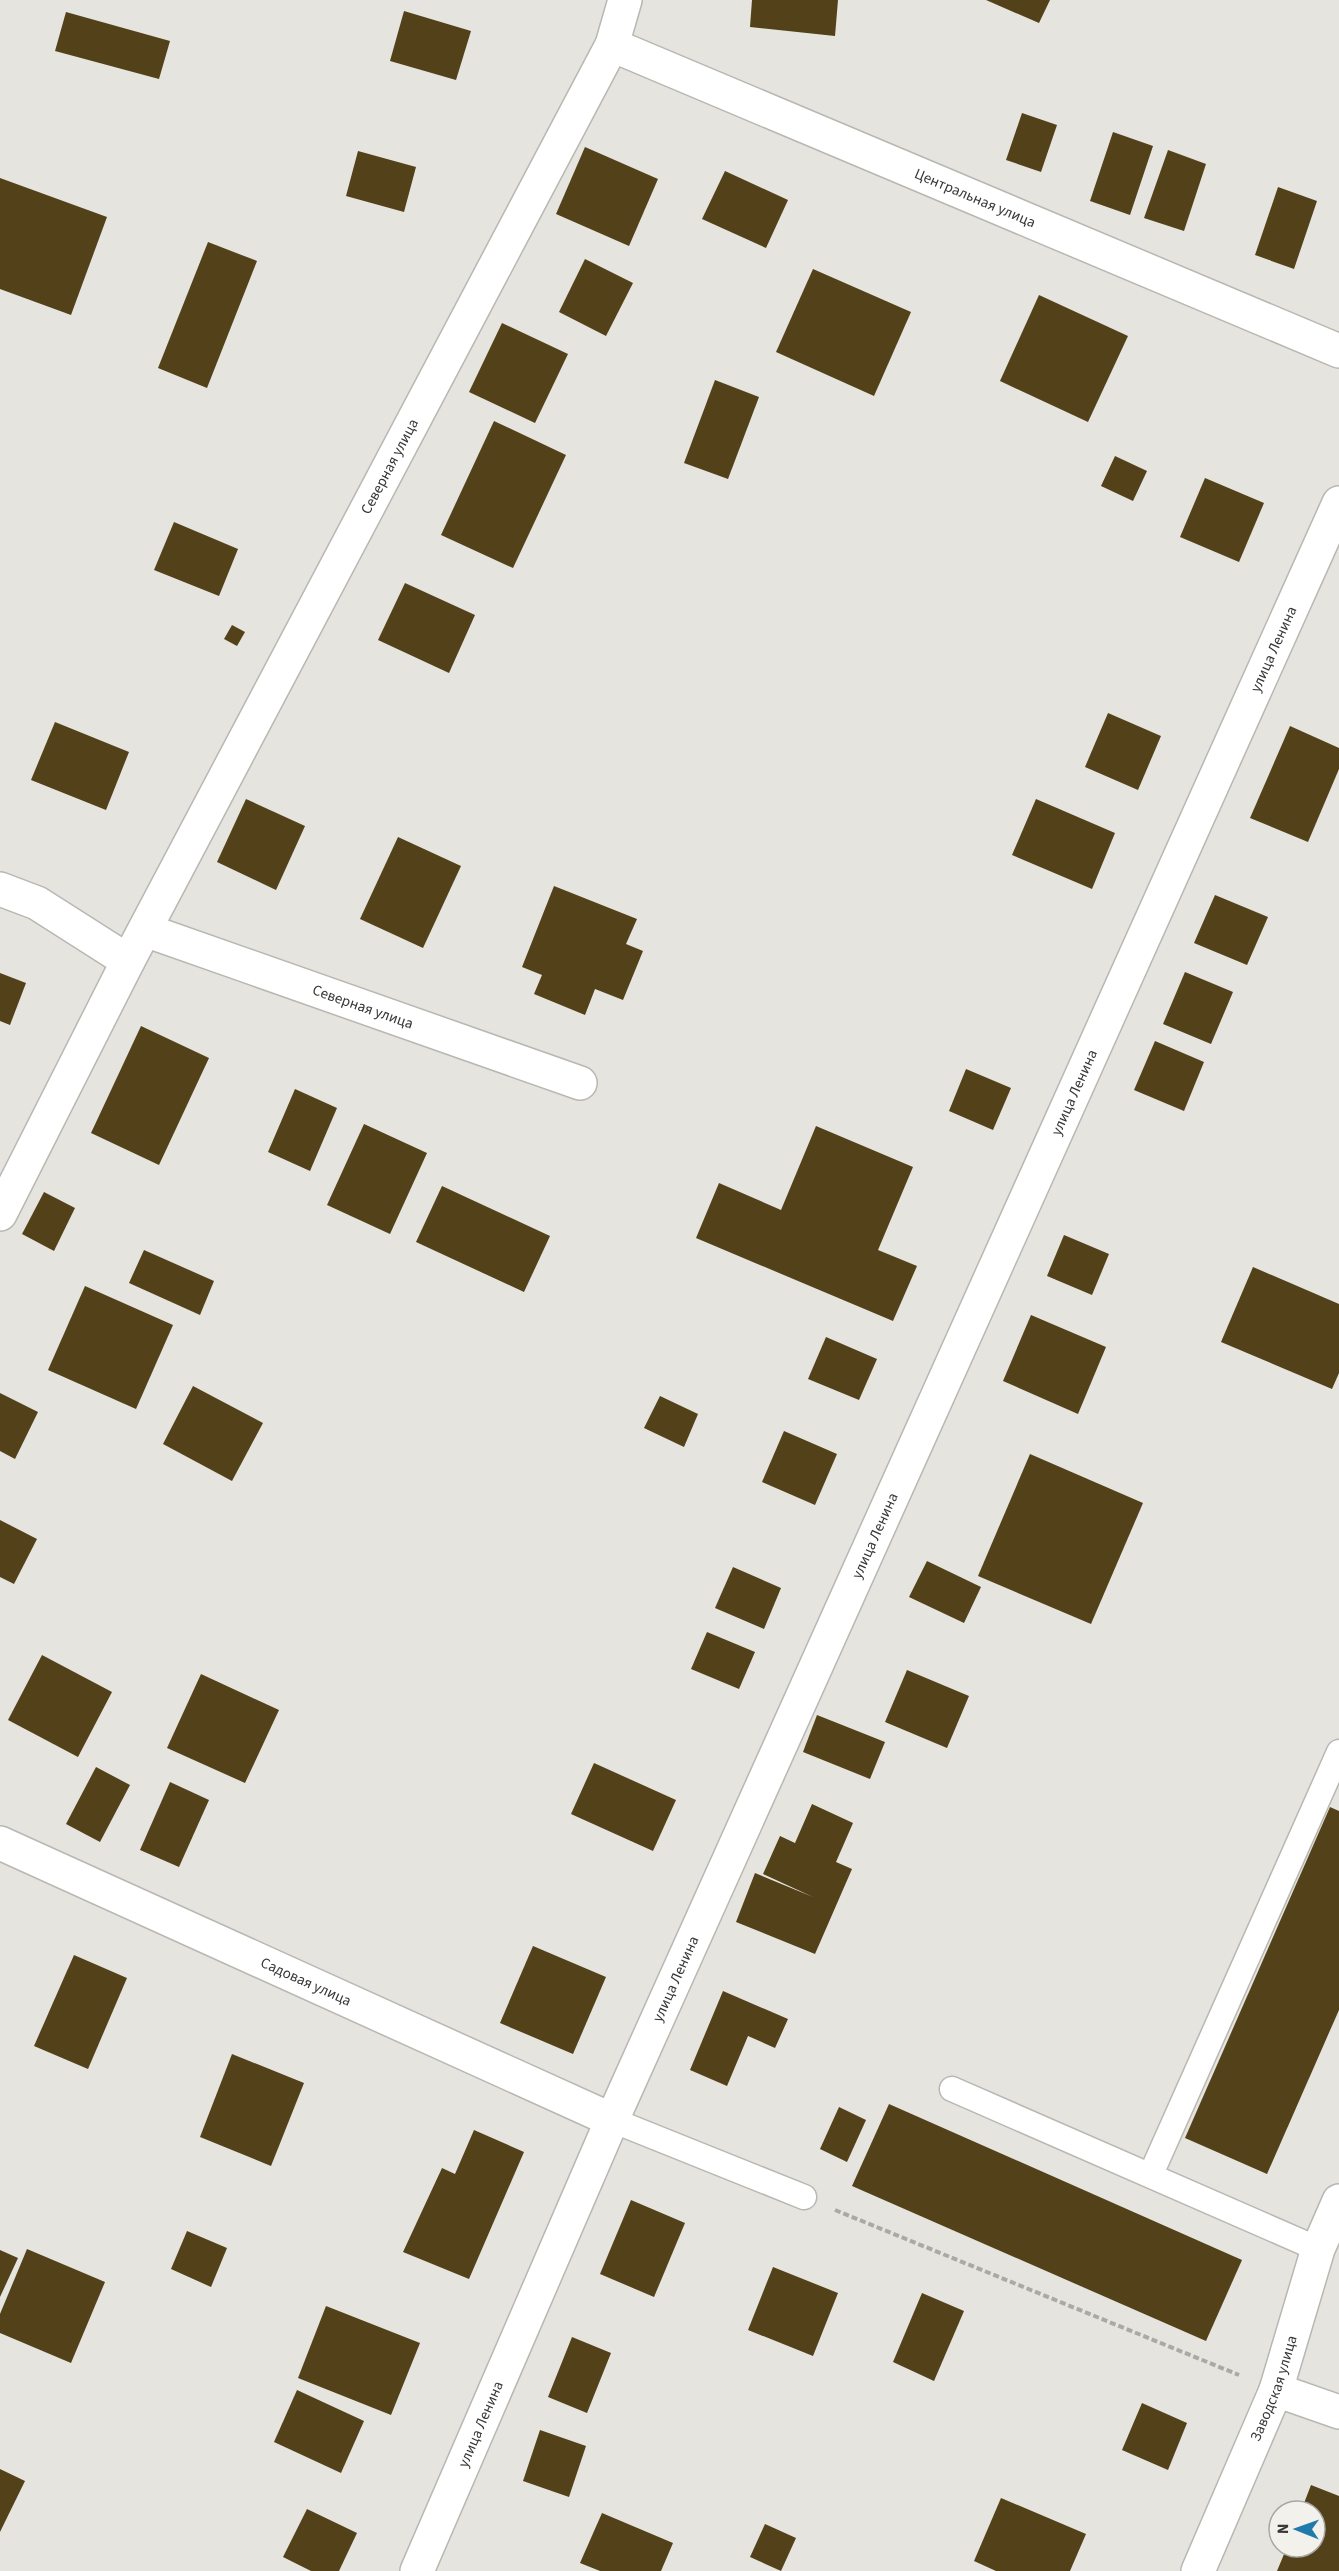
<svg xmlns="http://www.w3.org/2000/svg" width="1339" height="2571" font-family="'Source Sans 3',sans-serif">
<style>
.building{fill:#534219}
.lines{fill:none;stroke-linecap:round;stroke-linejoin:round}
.lane-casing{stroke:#b9b7b2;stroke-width:27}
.street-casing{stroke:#b9b7b2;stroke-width:36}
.path{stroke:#aba9a5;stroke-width:4;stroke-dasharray:6 3;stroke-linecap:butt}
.lane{stroke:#fff;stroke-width:24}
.street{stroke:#fff;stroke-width:33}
.labels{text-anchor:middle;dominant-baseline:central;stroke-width:6;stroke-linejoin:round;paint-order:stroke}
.street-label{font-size:15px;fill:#383735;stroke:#f3f1ec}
</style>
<rect width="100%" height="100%" fill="#e6e4df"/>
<g class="building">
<polygon points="752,0 838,0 835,36 750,27"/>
<polygon points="986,0 1050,0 1039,23"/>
<polygon points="404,11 471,31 456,80 390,61"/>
<polygon points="66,12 170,41 159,79 55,51"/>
<polygon points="1022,113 1057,125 1041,172 1006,160"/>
<polygon points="1113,132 1153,146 1130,215 1090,201"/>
<polygon points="585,147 658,179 629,246 556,214"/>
<polygon points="1168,150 1206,164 1184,231 1144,218"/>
<polygon points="358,151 416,167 404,212 346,196"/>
<polygon points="725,171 788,200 766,248 702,219"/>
<polygon points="0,178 107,217 71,315 0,289"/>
<polygon points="1278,187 1317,201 1294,269 1255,255"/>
<polygon points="208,242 257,261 207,388 158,368"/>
<polygon points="585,259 633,283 606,336 559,312"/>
<polygon points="813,269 911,312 874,396 776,352"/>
<polygon points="1039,295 1128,336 1088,422 1000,381"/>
<polygon points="502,323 568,354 535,423 469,392"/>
<polygon points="715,380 759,397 728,479 684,463"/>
<polygon points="494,421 566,455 513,568 441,535"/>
<polygon points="1115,456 1147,471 1133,501 1101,486"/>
<polygon points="1205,478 1264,503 1239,562 1180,537"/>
<polygon points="174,522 238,549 219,596 154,570"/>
<polygon points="405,583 475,615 449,673 378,640"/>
<polygon points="232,625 245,632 237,646 224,639"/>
<polygon points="1108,713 1161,736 1138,790 1085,767"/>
<polygon points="55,722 129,752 106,810 31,780"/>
<polygon points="1290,726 1339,748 1339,769 1308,842 1250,818"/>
<polygon points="246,799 305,826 276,890 217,862"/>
<polygon points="1036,799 1115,833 1092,889 1012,855"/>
<polygon points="398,837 461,866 423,948 360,919"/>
<polygon points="554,886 637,919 626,944 643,951 623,1000 595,989 585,1015 534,994 542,975 522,967"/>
<polygon points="1215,895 1268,917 1247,965 1194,943"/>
<polygon points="1185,972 1233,992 1211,1044 1163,1024"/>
<polygon points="0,973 26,983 10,1025 0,1021"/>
<polygon points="141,1026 209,1058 159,1165 91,1133"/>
<polygon points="1155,1041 1204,1062 1184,1111 1134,1090"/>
<polygon points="966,1069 1011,1088 993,1130 949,1111"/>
<polygon points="295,1089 337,1108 310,1171 268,1152"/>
<polygon points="364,1124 427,1153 390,1234 327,1205"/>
<polygon points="816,1126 913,1167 878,1250 917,1266 893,1321 696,1238 719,1183 781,1210"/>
<polygon points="442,1186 550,1236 524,1292 416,1242"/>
<polygon points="44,1192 75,1208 54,1251 22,1234"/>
<polygon points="1064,1235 1109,1254 1092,1295 1047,1276"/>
<polygon points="144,1250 214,1281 200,1315 129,1283"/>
<polygon points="1253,1267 1339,1304 1339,1373 1332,1389 1221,1342"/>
<polygon points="85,1286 173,1325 136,1409 48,1370"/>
<polygon points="1031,1315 1106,1347 1078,1414 1003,1381"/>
<polygon points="826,1337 877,1359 859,1400 808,1379"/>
<polygon points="193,1386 263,1423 232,1481 163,1444"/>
<polygon points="0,1393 38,1412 15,1459 0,1451"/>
<polygon points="660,1396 698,1414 684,1447 644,1428"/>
<polygon points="784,1431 837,1454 815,1505 762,1482"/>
<polygon points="1030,1454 1143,1503 1091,1624 978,1576"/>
<polygon points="0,1520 37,1539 14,1584 0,1577"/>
<polygon points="927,1561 981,1587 964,1623 909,1597"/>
<polygon points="733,1567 781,1588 764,1629 715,1608"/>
<polygon points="707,1632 755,1652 739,1689 691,1669"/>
<polygon points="42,1655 112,1692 78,1757 8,1720"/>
<polygon points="907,1670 969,1696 947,1748 885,1722"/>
<polygon points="201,1674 279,1710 245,1783 167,1748"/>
<polygon points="817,1715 885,1742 870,1779 803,1752"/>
<polygon points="594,1763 676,1800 653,1851 571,1814"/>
<polygon points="96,1767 130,1785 100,1842 66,1824"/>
<polygon points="170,1782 209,1800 179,1867 140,1850"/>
<polygon points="812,1804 853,1823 836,1862 852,1869 815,1954 736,1922 755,1873 813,1897 763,1874 780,1836 795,1843"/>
<polygon points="1330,1807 1339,1811 1339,2010 1267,2174 1185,2138"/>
<polygon points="533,1946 606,1977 573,2054 500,2023"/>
<polygon points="74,1955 127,1978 88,2069 34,2046"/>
<polygon points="723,1991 788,2019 775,2048 748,2036 727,2086 690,2070"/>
<polygon points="232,2054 304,2083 271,2166 200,2137"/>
<polygon points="889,2104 1242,2260 1206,2341 852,2186"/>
<polygon points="839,2107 866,2120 847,2162 820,2149"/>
<polygon points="474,2130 524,2152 469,2279 403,2252 442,2168 455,2174"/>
<polygon points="631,2200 685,2223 654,2297 600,2274"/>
<polygon points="187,2231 227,2248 211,2287 171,2269"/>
<polygon points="27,2249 105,2282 71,2363 0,2333 0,2314"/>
<polygon points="0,2250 18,2258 0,2297"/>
<polygon points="773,2267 838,2293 813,2356 748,2330"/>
<polygon points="922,2293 964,2311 934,2381 893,2362"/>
<polygon points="326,2306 420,2343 391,2415 298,2378"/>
<polygon points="572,2337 611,2353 587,2413 548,2397"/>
<polygon points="297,2390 364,2421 341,2473 274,2442"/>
<polygon points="1142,2403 1187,2423 1168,2470 1122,2450"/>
<polygon points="540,2430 586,2446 569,2497 523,2481"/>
<polygon points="0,2469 25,2481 0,2532"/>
<polygon points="1311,2485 1339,2496 1339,2571 1277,2571 1287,2547 1315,2547 1315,2511 1301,2511"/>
<polygon points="1001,2498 1086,2534 1070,2571 996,2571 974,2561"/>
<polygon points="307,2509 357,2533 339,2571 311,2571 283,2557"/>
<polygon points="602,2513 673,2543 661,2571 600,2571 580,2563"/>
<polygon points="765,2524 796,2538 781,2571 750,2557"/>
</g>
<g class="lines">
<g class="lane-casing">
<g id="lane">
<polyline points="952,2089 1318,2249"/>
<polyline points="612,2120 804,2197"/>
<polyline points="1151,2174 1339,1752"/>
</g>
</g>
<g class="street-casing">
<g id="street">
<path id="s1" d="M612,45L1339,351"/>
<polyline points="0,889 37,903 128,961"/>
<path id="s2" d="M145,930L580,1083"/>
<path id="s3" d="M0,1214L128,961L612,45L625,0"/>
<path id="s4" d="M0,1843L612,2120"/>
<polyline points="1276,2390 1339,2412"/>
<path id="s5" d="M417,2571L612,2120L1339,503"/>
<path id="s6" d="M1198,2571L1276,2390L1318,2249L1339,2201"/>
</g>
</g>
<polyline class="path" points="835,2210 1239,2375"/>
<use href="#lane" class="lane"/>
<use href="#street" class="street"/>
</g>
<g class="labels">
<g class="street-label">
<text stroke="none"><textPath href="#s1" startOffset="394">Центральная улица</textPath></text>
<text stroke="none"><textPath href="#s3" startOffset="843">Северная улица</textPath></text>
<text stroke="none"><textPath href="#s5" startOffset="2104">улица Ленина</textPath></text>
<text stroke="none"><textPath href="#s2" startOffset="231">Северная улица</textPath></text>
<text stroke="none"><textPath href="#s5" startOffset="1618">улица Ленина</textPath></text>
<text stroke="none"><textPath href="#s5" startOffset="1132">улица Ленина</textPath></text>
<text stroke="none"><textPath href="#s5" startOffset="646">улица Ленина</textPath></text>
<text stroke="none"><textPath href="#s4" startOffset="336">Садовая улица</textPath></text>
<text stroke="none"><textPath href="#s6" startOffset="198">Заводская улица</textPath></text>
<text stroke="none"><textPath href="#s5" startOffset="160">улица Ленина</textPath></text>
</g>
</g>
<g transform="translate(1297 2529) rotate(271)"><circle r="28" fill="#f3f1ec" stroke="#a8a7a3" stroke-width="1.5"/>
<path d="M0-4.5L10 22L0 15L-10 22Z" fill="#1f7ba9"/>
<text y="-9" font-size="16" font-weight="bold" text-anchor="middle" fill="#383735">N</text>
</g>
</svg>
